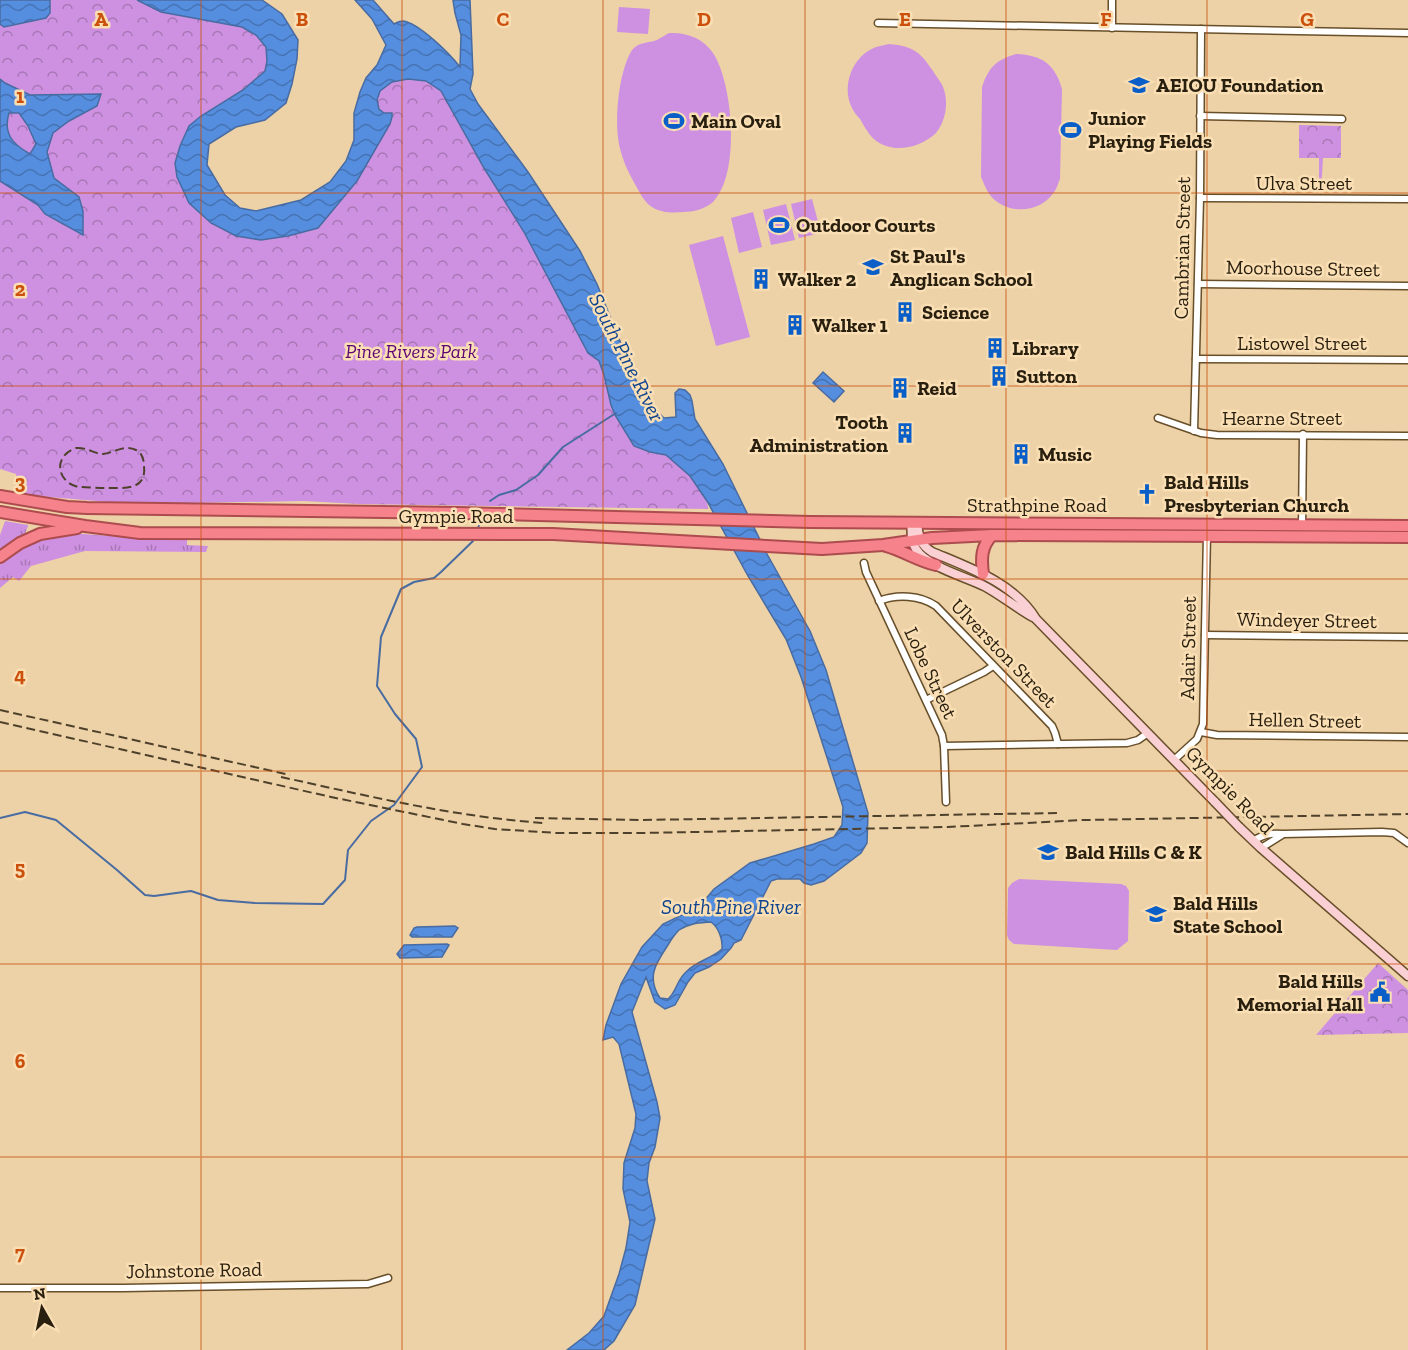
<svg xmlns="http://www.w3.org/2000/svg" width="1408" height="1350" font-family="'Zilla Slab',serif">
<style>
.grass{fill:url(#grass-tufts)}
.park{fill:url(#park-crowns)}
.garden{fill:#ce91e1}
.water{fill:url(#water-waves);stroke:#486ca1;stroke-width:1.5;fill-rule:evenodd}
.lines{fill:none;stroke-linecap:round;stroke-linejoin:round}
.stream{stroke:#486ca1;stroke-width:2}
.minor-casing{stroke:#674f29;stroke-width:9}
.secondary-casing{stroke:#674f29;stroke-width:11}
.trunk-casing{stroke:#ac4c4e;stroke-width:14}
.minor{stroke:#fff;stroke-width:6}
.secondary{stroke:#fbd0d4;stroke-width:8}
.trunk{stroke:#f6838c;stroke-width:10}
.rail{stroke:#4e412c;stroke-width:2;stroke-dasharray:9 4.5;stroke-linecap:butt}
.secondary-bridge-casing{stroke:#674f29;stroke-width:11;stroke-linecap:butt}
.secondary-bridge{stroke:#fbd0d4;stroke-width:8}
.grid{fill:none;stroke:#cb500c;stroke-width:1.5;stroke-opacity:0.55}
.labels{text-anchor:middle;dominant-baseline:central;stroke-width:5;stroke-linejoin:round;paint-order:stroke}
.poi-label{font-size:20px;font-weight:bold;fill:#291f0f;stroke:#fadeb4;text-anchor:start}
.street-label{font-size:20px;fill:#291f0f;stroke:#fadeb4}
.park-label{font-size:20px;font-style:italic;fill:#5d0572;stroke:#fadeb4}
.water-label{font-size:21px;font-style:italic;fill:#0e448e;stroke:#fadeb4}
.grid-label{font-size:20px;text-anchor:middle;font-weight:bold;fill:#cb500c;stroke:#fadeb4;stroke-width:5;stroke-linejoin:round;paint-order:stroke}
</style>
<defs>
<pattern id="grass-tufts" width="24" height="20" patternUnits="userSpaceOnUse" patternTransform="scale(1.5)"><rect width="24" height="20" fill="#ce91e1"/><path d="M3 7l-1-3M5 7V3M7 7l1-3M15 17l-1-3M17 17v-4M19 17l1-3" fill="none" stroke="#a776b5"/></pattern>
<pattern id="park-crowns" width="20" height="18" patternUnits="userSpaceOnUse" patternTransform="scale(1.5)"><rect width="20" height="18" fill="#ce91e1"/><path d="M2 6a3 3 0 1 1 6 0M12 15a3 3 0 1 1 6 0" fill="none" stroke="#a776b5"/></pattern>
<pattern id="water-waves" width="16" height="10" patternUnits="userSpaceOnUse" patternTransform="scale(1.5)"><rect width="16" height="10" fill="#558ddf"/><path d="M0 5q4-4 8 0t8 0" fill="none" stroke="#4673b3"/></pattern>
</defs>
<rect width="100%" height="100%" fill="#edd1a7"/>
<g class="grass">
<polygon points="5,521 28,525 28,526 24,536 0,552 0,535"/>
<polygon points="69,533 152,539 187,540 187,545 208,546 206,552 85,551 31,566 19,581 13,577 0,588 0,562 24,545 53,535"/>
</g>
<g class="park">
<path d="M50,0H136L161,12L242,27L256,35L266,47L267,61L265,71L243,90L201,116L189,126L180,146L175,163L211,223L236,236L261,240L288,236L318,228L384,113L380,110L377,100L380,91L392,82L408,79L426,81L441,91L484,168L524,232L588,353L599,361L604,375L611,405L615,415L634,446L650,452L666,455L676,463L690,476L707,501L708,509L359,504L304,501L133,504L25,495C16,490 17,484 16,474L0,469V24L4,27L50,13Z"/>
<polygon points="1299,125 1341,126 1341,158 1323,158 1321,192 1319,192 1319,158 1299,158"/>
<polygon points="1378,963 1408,990 1408,1033 1316,1035"/>
</g>
<g class="garden">
<polygon points="619,7 650,9 648,34 617,32"/>
<path d="M669,33C686,32 703,38 713,53C733,83 741,174 713,202C705,209 693,212 683,212C673,213 661,213 652,207C645,203 640,193 636,186C630,175 624,164 621,152C613,127 618,72 632,50C638,42 649,43 657,40C661,38 665,35 669,33Z"/>
<path d="M889,44C898,45 907,46 915,51C923,56 928,64 933,71C936,76 941,82 943,87C949,102 946,122 935,134C917,150 887,155 870,135C866,130 863,124 860,119C857,116 854,112 852,108C841,86 852,56 876,47C880,46 885,45 889,44Z"/>
<path d="M1016,54C1042,55 1055,64 1062,89L1060,179C1058,183 1057,189 1054,192C1042,211 1014,215 996,201C988,195 985,186 981,177L982,87C989,67 996,60 1016,54Z"/>
<polygon points="812,199 821,233 799,238 791,204"/>
<polygon points="786,204 795,240 771,245 763,210"/>
<polygon points="753,212 762,247 739,253 731,218"/>
<polygon points="723,236 750,337 716,346 689,245"/>
<polygon points="1019,879 1121,884 1126,886 1129,891 1128,941 1117,950 1014,944 1009,940 1007,935 1008,888 1012,883"/>
</g>
<g class="water">
<polygon points="0,0 50,0 50,13 46,18 4,27 0,24"/>
<path d="M137,0H262L282,14L298,40L297,59L292,84L286,103L265,120L236,127L209,144L207,165L225,195L240,208L256,211L301,200L330,182L346,161L354,140V113L360,92L366,78L377,65L386,45L372,19L355,0H373L394,24C398,22 399,21 403,21C419,23 450,54 460,67L461,35L455,13L453,0H470L473,74L470,89L478,104L528,172L580,251L597,284L634,376L646,401L664,418L676,417L675,393L679,389L685,390L690,395L692,401L695,419L723,464L767,554L810,631L826,670L868,813L867,843L861,853L824,881L811,885L804,883L800,879H777L771,881L741,940L734,943L731,948L721,959L709,967L695,973L688,982L675,1005L665,1009L655,1002L646,977L632,1012L657,1102L660,1118L655,1147L649,1163L647,1181L655,1219L635,1305L614,1341L604,1350H567L589,1333L604,1316L619,1274L626,1248L630,1222L623,1189L624,1163L635,1128L636,1114L619,1044L613,1037L603,1040L606,1025L621,984L642,947L663,924L699,907L714,889L750,863L814,844L834,837L842,825L843,807L801,677L786,639L748,576L707,501L690,476L666,455L650,452L634,446L615,415L611,405L604,375L599,361L588,353L524,232L484,168L441,91L426,81L408,79L392,82L380,91L377,100L379,109L384,113H392V117L390,124L357,181L318,228L288,236L261,240L236,236L211,223L189,203L177,177L175,163L180,146L189,126L201,116L243,90L265,71L267,61L266,47L256,35L242,27L161,12ZM711,922C719,928 723,940 722,949C711,959 696,961 686,972C676,981 677,991 668,999L660,998C646,977 656,963 668,945C671,940 675,934 679,930C689,923 700,923 711,922Z"/>
<path d="M0,79L5,83L30,95L101,94L97,106L69,121L53,133L47,152L54,178L79,197L83,211V235L45,214L38,205L0,181ZM9,113H19L28,126L36,144L30,154C12,144 3,133 9,113Z"/>
<polygon points="823,372 844,391 834,402 813,383"/>
<polygon points="455,926 458,928 452,937 412,937 410,935 414,928 417,927"/>
<polygon points="447,944 449,945 442,957 400,958 397,954 404,945"/>
</g>
<g class="lines">
<g class="stream">
<polyline points="490,501 499,495 516,490 538,475 563,447 616,413"/>
<polyline points="478,528 480,523"/>
<polyline points="0,818 25,812 56,820 117,870 145,895 154,896 191,891 218,900 255,903 323,904 345,880 348,850 371,821 394,805 422,767 416,739 395,714 377,686 381,637 401,589 414,582 434,578 441,572 473,541"/>
</g>
<g class="minor-casing">
<g id="minor">
<polyline points="878,23 1408,33"/>
<polyline points="1112,28 1112,0"/>
<polyline points="1200,116 1342,119"/>
<polyline points="1200,198 1408,199"/>
<polyline points="1198,284 1408,286"/>
<polyline points="1196,359 1408,360"/>
<polyline points="1158,418 1201,433 1217,435 1408,436"/>
<polyline points="1194,431 1200,198 1201,29"/>
<polyline points="1302,527 1303,434"/>
<polyline points="864,563 866,572 942,735 944,746 946,802"/>
<path d="M879,601C897,594 920,595 936,606L1052,726L1055,733L1058,744"/>
<polyline points="1205,635 1408,637"/>
<polyline points="926,700 984,672 993,666"/>
<polyline points="1201,732 1217,735 1408,737"/>
<polyline points="944,746 1127,743 1138,740 1148,733"/>
<polyline points="1174,760 1197,739 1203,724 1207,535"/>
<path d="M1253,841C1264,834 1271,833 1283,834L1382,832L1394,833L1408,843"/>
<polyline points="1261,848 1282,835"/>
<polyline points="0,1288 123,1288 368,1284 388,1278"/>
</g>
</g>
<g class="secondary-casing">
<g id="secondary">
<path d="M912,522C911,531 911,541 916,549C927,567 967,577 986,587C1002,596 1017,608 1033,617"/>
<path d="M917,522C918,535 920,545 932,552C970,568 1014,583 1036,619L1215,802"/>
<polyline points="1239,827 1261,848 1408,976"/>
</g>
</g>
<g class="trunk-casing">
<g id="trunk">
<polyline points="0,496 67,507 87,508 458,513 810,522 1408,526"/>
<polyline points="0,512 85,526 140,533 553,534 822,549 883,545 932,538 992,535 1408,537"/>
<path d="M886,546C904,551 918,561 936,565"/>
<polyline points="0,557 20,543 40,534 77,528"/>
<path d="M983,574C981,558 981,547 992,535"/>
</g>
</g>
<use href="#minor" class="minor"/>
<use href="#secondary" class="secondary"/>
<use href="#trunk" class="trunk"/>
<g class="rail">
<path d="M76,448C87,447 94,454 103,454C114,453 124,444 136,450C142,452 144,460 144,466C147,491 123,488 106,488C97,488 87,487 78,487C55,481 54,455 76,448Z"/>
<polyline points="0,710 290,775"/>
<polyline points="0,722 331,797 463,824 495,829 557,833 643,833 948,827 1084,820 1408,814"/>
<path d="M281,777C368,796 455,817 544,823"/>
<polyline points="535,818 643,820 1057,813"/>
</g>
<g class="secondary-bridge-casing">
<polyline id="secondary-bridge" points="1215,802 1239,827"/>
</g>
<use href="#secondary-bridge" class="secondary-bridge"/>
</g>
<path class="grid" d="M201,0V1350M402,0V1350M603,0V1350M805,0V1350M1006,0V1350M1207,0V1350M0,193H1408M0,386H1408M0,579H1408M0,771H1408M0,964H1408M0,1157H1408"/>
<defs>
<g id="school-bare" transform="scale(1.62)"><path d="M0-5L7-2L0 1L-7-2ZM-4 1L0 2.5L4 1V4Q0 6-4 4Z" fill="#0a5ec8" stroke="#fadeb4" stroke-width="2.5" paint-order="stroke"/></g>
<g id="stadium-bare" transform="scale(1.62)"><path d="M0-5a6.5 5 0 1 0 0 10a6.5 5 0 1 0 0-10ZM-3.5-1.8h7v3.6h-7Z" fill="#0a5ec8" stroke="#fadeb4" stroke-width="2.5" paint-order="stroke"/></g>
<g id="building-bare" transform="scale(1.62)"><path d="M-4-6H4V6H1V3H-1V6H-4ZM-2.5-4.3h1.7v1.8h-1.7ZM.8-4.3h1.7v1.8H.8ZM-2.5-1h1.7V.8h-1.7ZM.8-1h1.7V.8H.8Z" fill="#0a5ec8" stroke="#fadeb4" stroke-width="2.5" paint-order="stroke"/></g>
<g id="church-bare" transform="scale(1.62)"><path d="M-1.2-6h2.4v3.5h3.3v2.4h-3.3V6h-2.4V-.1h-3.3v-2.4h3.3Z" fill="#0a5ec8" stroke="#fadeb4" stroke-width="2.5" paint-order="stroke"/></g>
<g id="civic-bare" transform="scale(1.62)"><path d="M-.6-6.5H3V-4.5H.6V-3L4-1V1h2V6H-6V1h2V-1L-.6-3ZM-1.2 2.5V6h2.4V2.5Z" fill="#0a5ec8" stroke="#fadeb4" stroke-width="2.5" paint-order="stroke"/></g>
</defs>
<g fill-rule="evenodd">
<use href="#school-bare" x="1139" y="85"/>
<use href="#stadium-bare" x="674" y="121"/>
<use href="#stadium-bare" x="1071" y="130"/>
<use href="#stadium-bare" x="779" y="225"/>
<use href="#school-bare" x="873" y="267"/>
<use href="#building-bare" x="761" y="279"/>
<use href="#building-bare" x="905" y="312"/>
<use href="#building-bare" x="795" y="325"/>
<use href="#building-bare" x="995" y="348"/>
<use href="#building-bare" x="999" y="376"/>
<use href="#building-bare" x="900" y="388"/>
<use href="#building-bare" x="905" y="433"/>
<use href="#building-bare" x="1021" y="454"/>
<use href="#church-bare" x="1147" y="494"/>
<use href="#school-bare" x="1048" y="852"/>
<use href="#school-bare" x="1156" y="914"/>
<use href="#civic-bare" x="1380" y="992"/>
</g>
<g class="labels">
<g class="poi-label">
<text x="1156" y="85">AEIOU Foundation</text>
<text x="1088" y="118">Junior<tspan x="1088" dy="23">Playing Fields</tspan></text>
<text x="691" y="121">Main Oval</text>
<text x="796" y="225">Outdoor Courts</text>
<text x="890" y="256">St Paul's<tspan x="890" dy="23">Anglican School</tspan></text>
<text x="778" y="279">Walker 2</text>
<text x="922" y="312">Science</text>
<text x="812" y="325">Walker 1</text>
<text x="1012" y="348">Library</text>
<text x="1016" y="376">Sutton</text>
<text x="917" y="388">Reid</text>
<text x="888" y="422" text-anchor="end">Tooth<tspan x="888" dy="23">Administration</tspan></text>
<text x="1038" y="454">Music</text>
<text x="1164" y="482">Bald Hills<tspan x="1164" dy="23">Presbyterian Church</tspan></text>
<text x="1065" y="852">Bald Hills C &amp; K</text>
<text x="1173" y="903">Bald Hills<tspan x="1173" dy="23">State School</tspan></text>
<text x="1363" y="981" text-anchor="end">Bald Hills<tspan x="1363" dy="23">Memorial Hall</tspan></text>
</g>
<g class="street-label">
<text x="1304" y="183">Ulva Street</text>
<text transform="translate(1182 248) rotate(-89)">Cambrian Street</text>
<text transform="translate(1303 268) rotate(1)">Moorhouse Street</text>
<text x="1302" y="343">Listowel Street</text>
<text x="1282" y="418">Hearne Street</text>
<text x="1037" y="505">Strathpine Road</text>
<text x="456" y="516">Gympie Road</text>
<text transform="translate(1307 620) rotate(1)">Windeyer Street</text>
<text transform="translate(1188 648) rotate(-89)">Adair Street</text>
<text transform="translate(1004 653) rotate(46)">Ulverston Street</text>
<text transform="translate(931 673) rotate(65)">Lobe Street</text>
<text transform="translate(1305 720) rotate(1)">Hellen Street</text>
<text transform="translate(1230 790) rotate(45)">Gympie Road</text>
<text transform="translate(194 1270) rotate(-1)">Johnstone Road</text>
</g>
<g class="park-label">
<text x="411" y="351">Pine Rivers Park</text>
</g>
<g class="water-label">
<text transform="translate(627 357) rotate(63)">South Pine River</text>
<text x="731" y="906">South Pine River</text>
</g>
</g>
<g class="grid-label">
<text x="101" y="26">A</text>
<text x="302" y="26">B</text>
<text x="503" y="26">C</text>
<text x="704" y="26">D</text>
<text x="905" y="26">E</text>
<text x="1106" y="26">F</text>
<text x="1307" y="26">G</text>
<text x="20" y="103">1</text>
<text x="20" y="296">2</text>
<text x="20" y="489">3</text>
<text x="20" y="682">4</text>
<text x="20" y="875">5</text>
<text x="20" y="1068">6</text>
<text x="20" y="1260">7</text>
</g>
<g transform="translate(42 1308) rotate(351)" stroke="#fadeb4" stroke-width="4.5" paint-order="stroke">
<path d="M0-4.5L10 22L0 15L-10 22Z" fill="#291f0f"/>
<text y="-9" font-size="16" font-weight="bold" text-anchor="middle" fill="#291f0f">N</text>
</g>
</svg>
